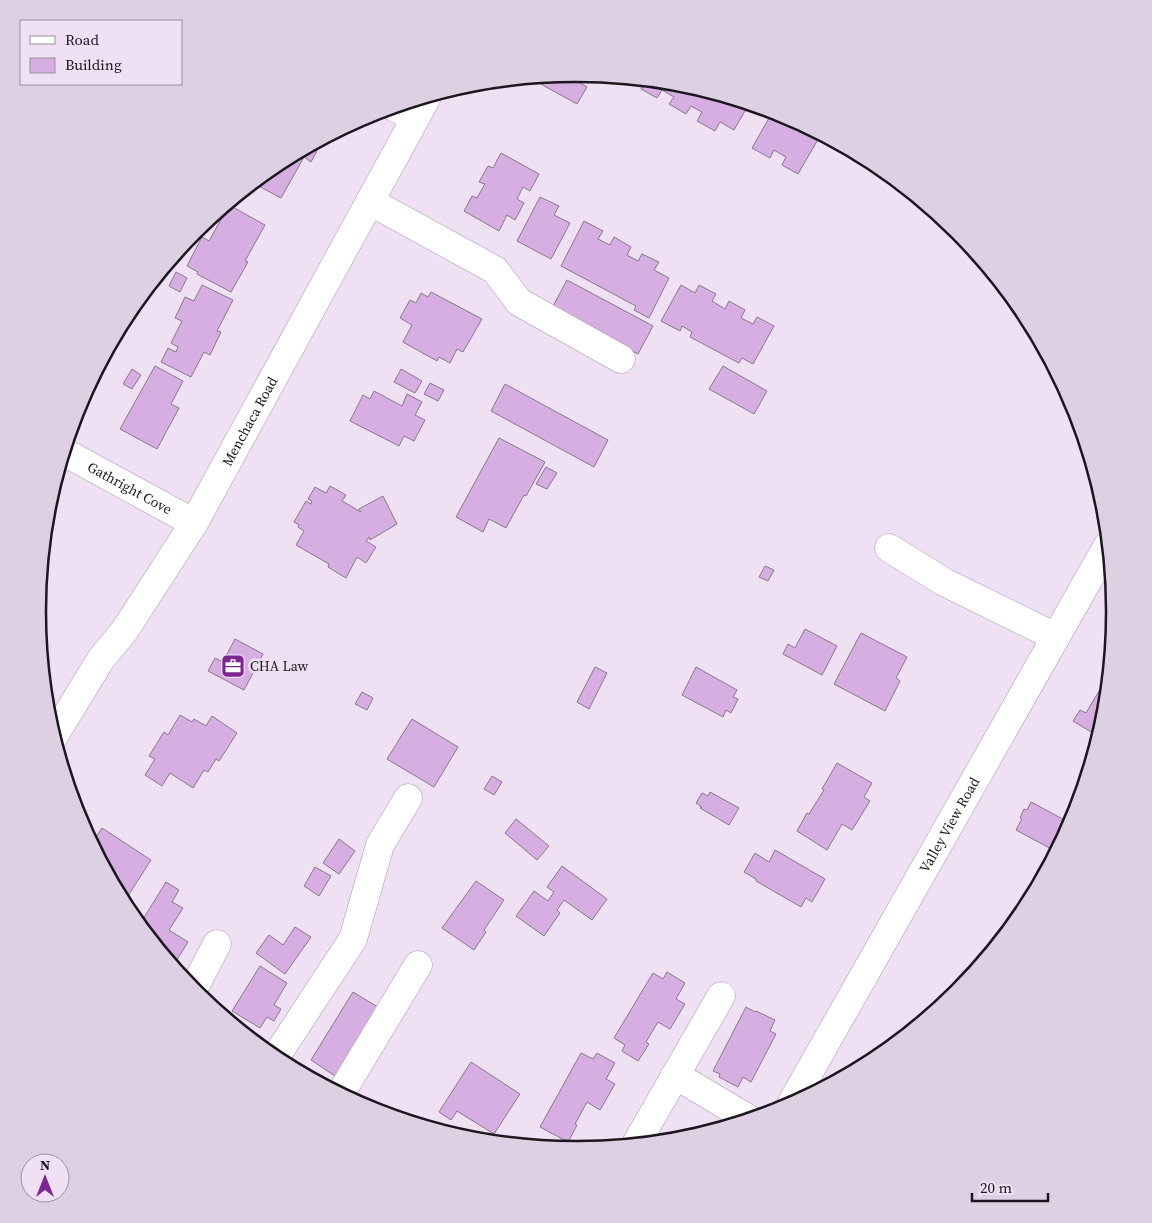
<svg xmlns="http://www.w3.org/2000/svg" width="1152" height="1223" font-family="'Source Serif 4',serif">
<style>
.building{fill:#d7aee2;stroke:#86798a}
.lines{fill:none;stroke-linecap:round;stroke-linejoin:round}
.minor-casing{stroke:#a698aa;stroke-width:29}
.major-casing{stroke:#a698aa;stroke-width:29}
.minor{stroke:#fff;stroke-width:28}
.major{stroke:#fff;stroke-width:28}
.labels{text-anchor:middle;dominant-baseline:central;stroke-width:5;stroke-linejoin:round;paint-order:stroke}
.street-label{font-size:14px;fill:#1c171e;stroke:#efe0f4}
.poi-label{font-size:14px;fill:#1c171e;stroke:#efe0f4;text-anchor:start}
.rim{fill:none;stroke:#1c171e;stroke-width:2.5}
</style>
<rect width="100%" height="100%" fill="#efe0f4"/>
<g class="building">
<polygon points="576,73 585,74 580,83 587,87 577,104 539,83 543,76"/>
<polygon points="631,78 681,83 749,104 734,130 720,122 715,131 697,121 702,112 691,106 686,114 669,104 674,97 662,90 657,98 641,89 642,85"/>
<polygon points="773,111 788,119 789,118 820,136 798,174 782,165 786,157 774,150 770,158 752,148"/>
<polygon points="319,141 321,143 311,162 304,157 281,198 253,183 277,164"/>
<polygon points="501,153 539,174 530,191 523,187 517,199 524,203 515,220 507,215 499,231 464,211 472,196 477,198 485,184 479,182 488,166 493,168"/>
<polygon points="540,197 559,206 554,215 570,223 551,259 517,241"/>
<polygon points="229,205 265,225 245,261 248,262 231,292 197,274 198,272 187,266 202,237 209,241"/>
<polygon points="584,221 603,231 598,239 610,245 614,237 631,247 627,255 638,261 642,254 659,262 654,270 669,278 649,318 634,310 636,306 561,266"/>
<polygon points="176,272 187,278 180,292 169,286"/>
<polygon points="567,280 653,326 638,354 552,308"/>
<polygon points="202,285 233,300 217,331 221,332 210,355 204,352 191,377 161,362 168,348 176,352 178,347 171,343 182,321 175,318 185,297 194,301"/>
<polygon points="681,285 695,293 699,285 716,294 712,301 725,309 729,301 745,310 741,318 753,324 757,317 774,326 753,364 742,358 739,363 690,337 692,332 682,326 680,331 661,321"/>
<polygon points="431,292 482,319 463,352 457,349 450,363 439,357 437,361 403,342 412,325 400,318 410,300 416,303 421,293 428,297"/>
<polygon points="155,366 183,381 171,404 179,408 157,449 120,429"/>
<polygon points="723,366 767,391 754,414 709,389"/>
<polygon points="132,369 141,375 132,389 123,384"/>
<polygon points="401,369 422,381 415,393 394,382"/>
<polygon points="430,383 444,390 438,401 424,394"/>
<polygon points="505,384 608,440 594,467 491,411"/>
<polygon points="374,391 402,406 407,394 422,402 415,415 425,420 414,441 404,436 399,446 350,421 363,395 370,399"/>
<polygon points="499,438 545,462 526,496 524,495 506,528 489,519 483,532 456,517"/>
<polygon points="546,467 557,473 547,489 536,484"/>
<polygon points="330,486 346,495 342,501 361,512 359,509 383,496 397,524 370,540 369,537 366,541 376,547 366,563 357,557 346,578 328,567 329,564 296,545 304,531 298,527 299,525 294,522 306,501 311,504 312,501 308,499 315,487 326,493"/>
<polygon points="765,566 774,570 768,581 759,577"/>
<polygon points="805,629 837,646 822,675 783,654 788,644 795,648"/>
<polygon points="861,633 907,657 896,678 900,681 885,711 834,684"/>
<polygon points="235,639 263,654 244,690 208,671 215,658 223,662"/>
<polygon points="595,667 607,673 589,709 577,702"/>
<polygon points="696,667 737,690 733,697 738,699 731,713 726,710 723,717 682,695"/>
<polygon points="1108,676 1104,717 1098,736 1073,721 1080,710 1086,713"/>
<polygon points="362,692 373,698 367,710 355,704"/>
<polygon points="180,715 192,722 194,719 206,726 212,716 237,733 219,761 216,759 208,772 204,770 193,788 170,773 162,786 145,775 155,759 149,756 164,732 168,735"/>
<polygon points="412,719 458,747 434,787 387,759"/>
<polygon points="837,763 872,783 864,797 870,801 852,830 842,824 827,850 797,831 807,813 809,814 824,790 822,789"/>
<polygon points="492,776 502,782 494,795 484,789"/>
<polygon points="710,792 739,808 729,825 700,808 702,807 696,803 702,793 708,796"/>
<polygon points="1031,802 1070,823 1055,851 1016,830 1022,819 1020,818 1024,809 1027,810"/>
<polygon points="516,819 549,846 537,860 505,833"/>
<polygon points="102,828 151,860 124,902 92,843"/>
<polygon points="339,839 355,851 339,874 323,863"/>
<polygon points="775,850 825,879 812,902 806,898 801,907 756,881 756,879 744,872 755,853 769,862"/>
<polygon points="562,866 607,899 592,920 564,900 557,910 560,913 544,936 516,916 534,891 548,901 554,892 547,887"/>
<polygon points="315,867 331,876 319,896 304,886"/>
<polygon points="476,881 504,900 484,930 486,932 474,950 442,928"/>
<polygon points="166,882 179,890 172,902 183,908 169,930 188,942 173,966 140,924"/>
<polygon points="295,927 311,937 285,974 256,953 269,935 283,945"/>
<polygon points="260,966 287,983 274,1005 281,1009 274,1021 267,1017 260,1028 232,1011"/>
<polygon points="667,972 685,983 676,999 685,1004 670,1029 658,1022 646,1042 649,1044 638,1061 622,1051 625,1045 614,1038 653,973 663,979"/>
<polygon points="353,992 381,1009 338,1078 311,1060"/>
<polygon points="746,1007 755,1012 756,1011 775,1020 770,1031 776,1034 751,1082 743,1077 738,1087 719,1077 720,1074 713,1071"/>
<polygon points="581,1053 593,1059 597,1053 615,1063 606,1079 615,1084 600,1110 587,1102 575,1124 577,1125 568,1142 540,1127"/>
<polygon points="471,1062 520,1094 494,1134 457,1111 451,1120 439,1112"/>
</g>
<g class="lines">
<g class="minor-casing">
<g id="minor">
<polyline points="394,107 415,118"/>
<polyline points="371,202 495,270 519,302 621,359"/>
<path id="s1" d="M64,452L194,523"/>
<polyline points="889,548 944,582 1056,637"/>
<polyline points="193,990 217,944"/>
<polyline points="275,1058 353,939 380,845 408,798"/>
<polyline points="675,1075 749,1119"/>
<polyline points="341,1093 418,965"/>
<path id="s2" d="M791,1104L1108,545"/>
<polyline points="636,1144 721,996"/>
</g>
</g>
<g class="major-casing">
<g id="major">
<path id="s3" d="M54,736L101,659L125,630L194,523L427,97"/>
</g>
</g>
<use href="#minor" class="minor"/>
<use href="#major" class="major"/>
</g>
<defs>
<g id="office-square" transform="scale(1.25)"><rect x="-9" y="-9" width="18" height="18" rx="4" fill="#7d2593" stroke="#efe0f4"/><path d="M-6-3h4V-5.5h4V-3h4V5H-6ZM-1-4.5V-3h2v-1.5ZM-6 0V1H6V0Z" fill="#fff"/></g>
</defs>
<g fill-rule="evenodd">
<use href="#office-square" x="233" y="666"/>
</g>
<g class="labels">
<g class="street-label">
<text stroke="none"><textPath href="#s3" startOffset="371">Menchaca Road</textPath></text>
<text stroke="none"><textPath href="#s1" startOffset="75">Gathright Cove</textPath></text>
<text stroke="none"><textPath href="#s2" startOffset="321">Valley View Road</textPath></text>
</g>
<g class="poi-label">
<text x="250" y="666">CHA Law</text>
</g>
</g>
<path d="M0 0H1152V1223H0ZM575 82H577A529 529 0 0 1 1106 611V612A529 529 0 0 1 577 1141H575A529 529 0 0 1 46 612V611A529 529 0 0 1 575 82Z" fill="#ded0e3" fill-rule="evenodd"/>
<path class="rim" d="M575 82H577A529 529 0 0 1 1106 611V612A529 529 0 0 1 577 1141H575A529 529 0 0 1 46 612V611A529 529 0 0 1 575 82Z"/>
<rect x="20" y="20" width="162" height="65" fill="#efe0f4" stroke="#9b909e"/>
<rect x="30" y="36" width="25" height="8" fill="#ffffff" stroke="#9b909e"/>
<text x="65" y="45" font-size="15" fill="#1c171e">Road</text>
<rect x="30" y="58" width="25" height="15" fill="#d7aee2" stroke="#9b909e"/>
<text x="65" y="70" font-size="15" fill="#1c171e">Building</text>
<g transform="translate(45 1178)"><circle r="24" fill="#efe0f4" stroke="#9b909e"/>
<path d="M0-4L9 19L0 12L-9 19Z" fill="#7d2593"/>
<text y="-8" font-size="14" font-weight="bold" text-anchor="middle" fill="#1c171e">N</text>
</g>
<path d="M972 1193v8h76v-8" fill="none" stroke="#1c171e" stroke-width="2.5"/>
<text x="980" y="1193" font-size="15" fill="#1c171e" stroke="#efe0f4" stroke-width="4" paint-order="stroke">20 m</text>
</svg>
